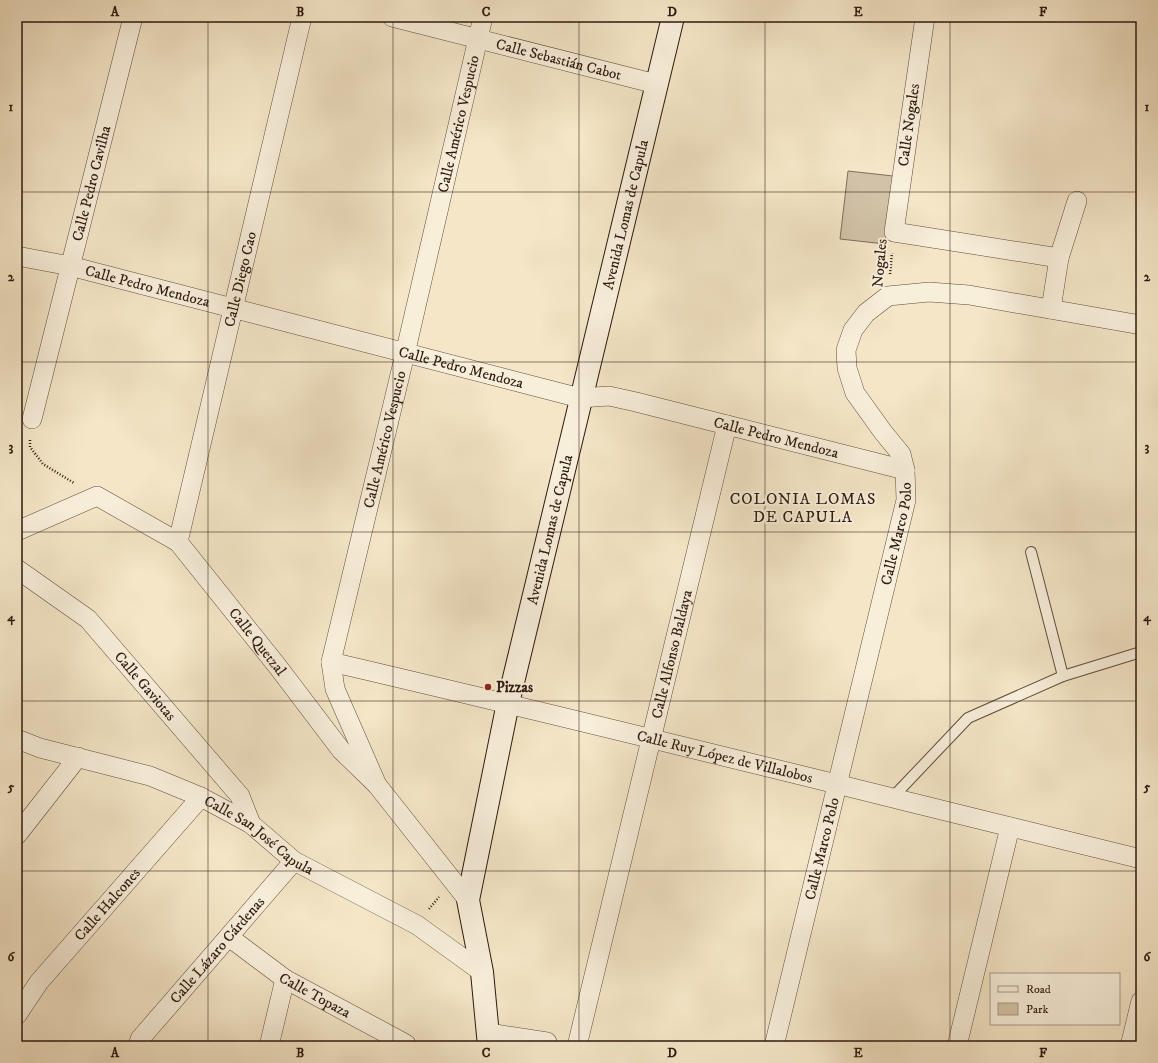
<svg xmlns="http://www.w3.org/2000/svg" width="1158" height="1063" font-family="'IM FELL DW Pica',serif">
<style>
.green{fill:#d2c3a8;stroke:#806e5b}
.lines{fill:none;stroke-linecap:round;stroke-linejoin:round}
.lane-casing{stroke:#604c3c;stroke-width:12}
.street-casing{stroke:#604c3c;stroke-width:20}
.secondary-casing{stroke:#2e190e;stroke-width:24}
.path{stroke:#2e190e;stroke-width:2.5;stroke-dasharray:1 2;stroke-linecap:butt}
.lane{stroke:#f8efdb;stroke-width:10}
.street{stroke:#f8efdb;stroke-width:19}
.secondary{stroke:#f8efdb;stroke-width:22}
.grid{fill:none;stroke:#2e190e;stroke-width:1;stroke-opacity:0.55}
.poi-dot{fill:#8f2418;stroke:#f8efdb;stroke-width:1.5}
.labels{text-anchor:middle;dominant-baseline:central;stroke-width:4;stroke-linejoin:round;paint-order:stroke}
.street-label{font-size:15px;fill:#2e190e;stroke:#f8efdb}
.poi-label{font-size:15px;font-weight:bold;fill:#2e190e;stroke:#f8efdb;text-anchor:start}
.neighbourhood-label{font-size:16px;letter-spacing:1px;fill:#2e190e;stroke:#f8efdb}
.neatline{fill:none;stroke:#2e190e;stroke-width:1.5}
.grid-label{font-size:13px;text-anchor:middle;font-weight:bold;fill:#2e190e}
</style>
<rect width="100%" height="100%" fill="#f4e6c7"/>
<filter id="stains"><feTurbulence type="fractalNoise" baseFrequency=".005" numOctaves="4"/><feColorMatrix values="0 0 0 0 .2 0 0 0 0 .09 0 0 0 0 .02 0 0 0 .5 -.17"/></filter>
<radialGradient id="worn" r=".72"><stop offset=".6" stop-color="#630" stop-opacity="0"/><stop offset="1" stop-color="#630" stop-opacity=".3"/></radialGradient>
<polygon class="green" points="848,171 893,176 885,244 840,239"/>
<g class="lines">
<g class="lane-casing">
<g id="lane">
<polyline points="1031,552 1063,676"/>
<polyline points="892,798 968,718 1063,676 1141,652"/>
</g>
</g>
<g class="street-casing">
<g id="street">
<path id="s1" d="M392,17L656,84"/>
<polyline points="925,17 894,232 1059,258"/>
<path id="s2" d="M17,256L70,266L580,398L609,396L636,402L905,470"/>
<polyline points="1051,309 1059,258 1077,201"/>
<path id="s3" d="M32,419L133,17"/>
<path id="s4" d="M17,531L97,496L178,542L278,667L341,750L377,785L468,900"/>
<path id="s5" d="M178,542L302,17"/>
<path id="s6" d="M17,569L88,619L240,796L251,824"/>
<path id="s7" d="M331,662C602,725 871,793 1141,859"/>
<path id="s8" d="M17,739L40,748L150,776L201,797L251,824L294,861L417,925L482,972"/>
<path id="s9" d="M377,785L335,689L331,662L405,354L483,17"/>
<polyline points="17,835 78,757"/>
<path id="s10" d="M229,937L285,979L406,1044L405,1046"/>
<path id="s11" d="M17,1015L39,982L201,797"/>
<polyline points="489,1033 547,1042"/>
<path id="s12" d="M138,1046L140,1039L294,861"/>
<polyline points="269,1046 285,979"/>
<path id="s13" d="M577,1046L727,425"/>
<path id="s14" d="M774,1046L906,500L905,470L901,454L883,432L855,393L847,368L846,350L853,330L866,313L888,296L929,292L969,295L1141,325"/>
<polyline points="957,1046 1010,827"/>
<polyline points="1130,1046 1141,1001"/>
</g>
</g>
<g class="secondary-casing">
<g id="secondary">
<path id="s15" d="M489,1046L482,972L468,900L508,703L673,17"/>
</g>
</g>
<g class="path">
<polyline points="890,274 892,253"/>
<polyline points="30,440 30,447 43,464 74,483"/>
<polyline points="429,909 439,897"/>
</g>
<use href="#lane" class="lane"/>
<use href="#street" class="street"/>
<use href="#secondary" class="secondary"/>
</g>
<path class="grid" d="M208,17V1046M393,17V1046M579,17V1046M765,17V1046M950,17V1046M17,192H1141M17,362H1141M17,532H1141M17,701H1141M17,871H1141"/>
<circle class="poi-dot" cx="488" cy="687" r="4"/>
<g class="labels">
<g class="street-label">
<text stroke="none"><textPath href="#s1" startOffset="172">Calle Sebastián Cabot</textPath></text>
<text stroke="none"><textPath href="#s9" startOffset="685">Calle Américo Vespucio</textPath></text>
<text transform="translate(909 125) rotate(-82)">Calle Nogales</text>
<text stroke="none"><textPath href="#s3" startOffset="243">Calle Pedro Cavilha</textPath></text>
<text stroke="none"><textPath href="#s15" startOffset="851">Avenida Lomas de Capula</textPath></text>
<text transform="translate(880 263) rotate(-85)">Nogales</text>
<text stroke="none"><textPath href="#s5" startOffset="270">Calle Diego Cao</textPath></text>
<text stroke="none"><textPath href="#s2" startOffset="134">Calle Pedro Mendoza</textPath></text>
<text stroke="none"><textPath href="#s2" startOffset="458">Calle Pedro Mendoza</textPath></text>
<text stroke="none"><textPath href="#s2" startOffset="782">Calle Pedro Mendoza</textPath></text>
<text stroke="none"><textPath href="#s9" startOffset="361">Calle Américo Vespucio</textPath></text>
<text stroke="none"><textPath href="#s15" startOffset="527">Avenida Lomas de Capula</textPath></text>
<text stroke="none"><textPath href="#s14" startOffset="527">Calle Marco Polo</textPath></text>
<text stroke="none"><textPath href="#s4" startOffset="308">Calle Quetzal</textPath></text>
<text stroke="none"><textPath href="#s13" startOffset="403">Calle Alfonso Baldaya</textPath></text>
<text stroke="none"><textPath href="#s6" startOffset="175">Calle Gaviotas</textPath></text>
<text stroke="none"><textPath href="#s7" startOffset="405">Calle Ruy López de Villalobos</textPath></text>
<text stroke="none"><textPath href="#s8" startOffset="263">Calle San José Capula</textPath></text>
<text stroke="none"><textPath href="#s14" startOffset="203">Calle Marco Polo</textPath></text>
<text stroke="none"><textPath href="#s11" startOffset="143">Calle Halcones</textPath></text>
<text stroke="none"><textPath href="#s12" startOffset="125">Calle Lázaro Cárdenas</textPath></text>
<text stroke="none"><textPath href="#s10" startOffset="104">Calle Topaza</textPath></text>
</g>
<g class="poi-label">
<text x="496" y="687">Pizzas</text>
</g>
<g class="neighbourhood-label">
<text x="803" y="499">COLONIA LOMAS<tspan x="803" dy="18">DE CAPULA</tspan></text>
</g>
</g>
<rect width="1158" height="1063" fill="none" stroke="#f4e6c7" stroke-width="44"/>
<rect x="990" y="973" width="130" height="52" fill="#f8efdb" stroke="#a79989"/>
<rect x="998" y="986" width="20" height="6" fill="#f8efdb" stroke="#a79989"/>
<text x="1026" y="993" font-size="12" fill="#2e190e">Road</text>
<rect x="998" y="1003" width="20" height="12" fill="#d2c3a8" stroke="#a79989"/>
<text x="1026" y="1013" font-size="12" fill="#2e190e">Park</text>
<rect x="22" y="22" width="1114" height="1019" class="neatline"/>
<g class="grid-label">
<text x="115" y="16">A</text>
<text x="300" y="16">B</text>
<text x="486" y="16">C</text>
<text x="672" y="16">D</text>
<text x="858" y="16">E</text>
<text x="1043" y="16">F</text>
<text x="11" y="111">1</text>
<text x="1147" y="111">1</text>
<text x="11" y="281">2</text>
<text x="1147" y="281">2</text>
<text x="11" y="451">3</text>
<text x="1147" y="451">3</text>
<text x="11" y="621">4</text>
<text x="1147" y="621">4</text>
<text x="11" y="791">5</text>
<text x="1147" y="791">5</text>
<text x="11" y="961">6</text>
<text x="1147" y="961">6</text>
<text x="115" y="1057">A</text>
<text x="300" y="1057">B</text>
<text x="486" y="1057">C</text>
<text x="672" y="1057">D</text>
<text x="858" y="1057">E</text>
<text x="1043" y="1057">F</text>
</g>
<rect width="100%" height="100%" filter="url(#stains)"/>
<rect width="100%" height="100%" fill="url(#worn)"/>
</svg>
